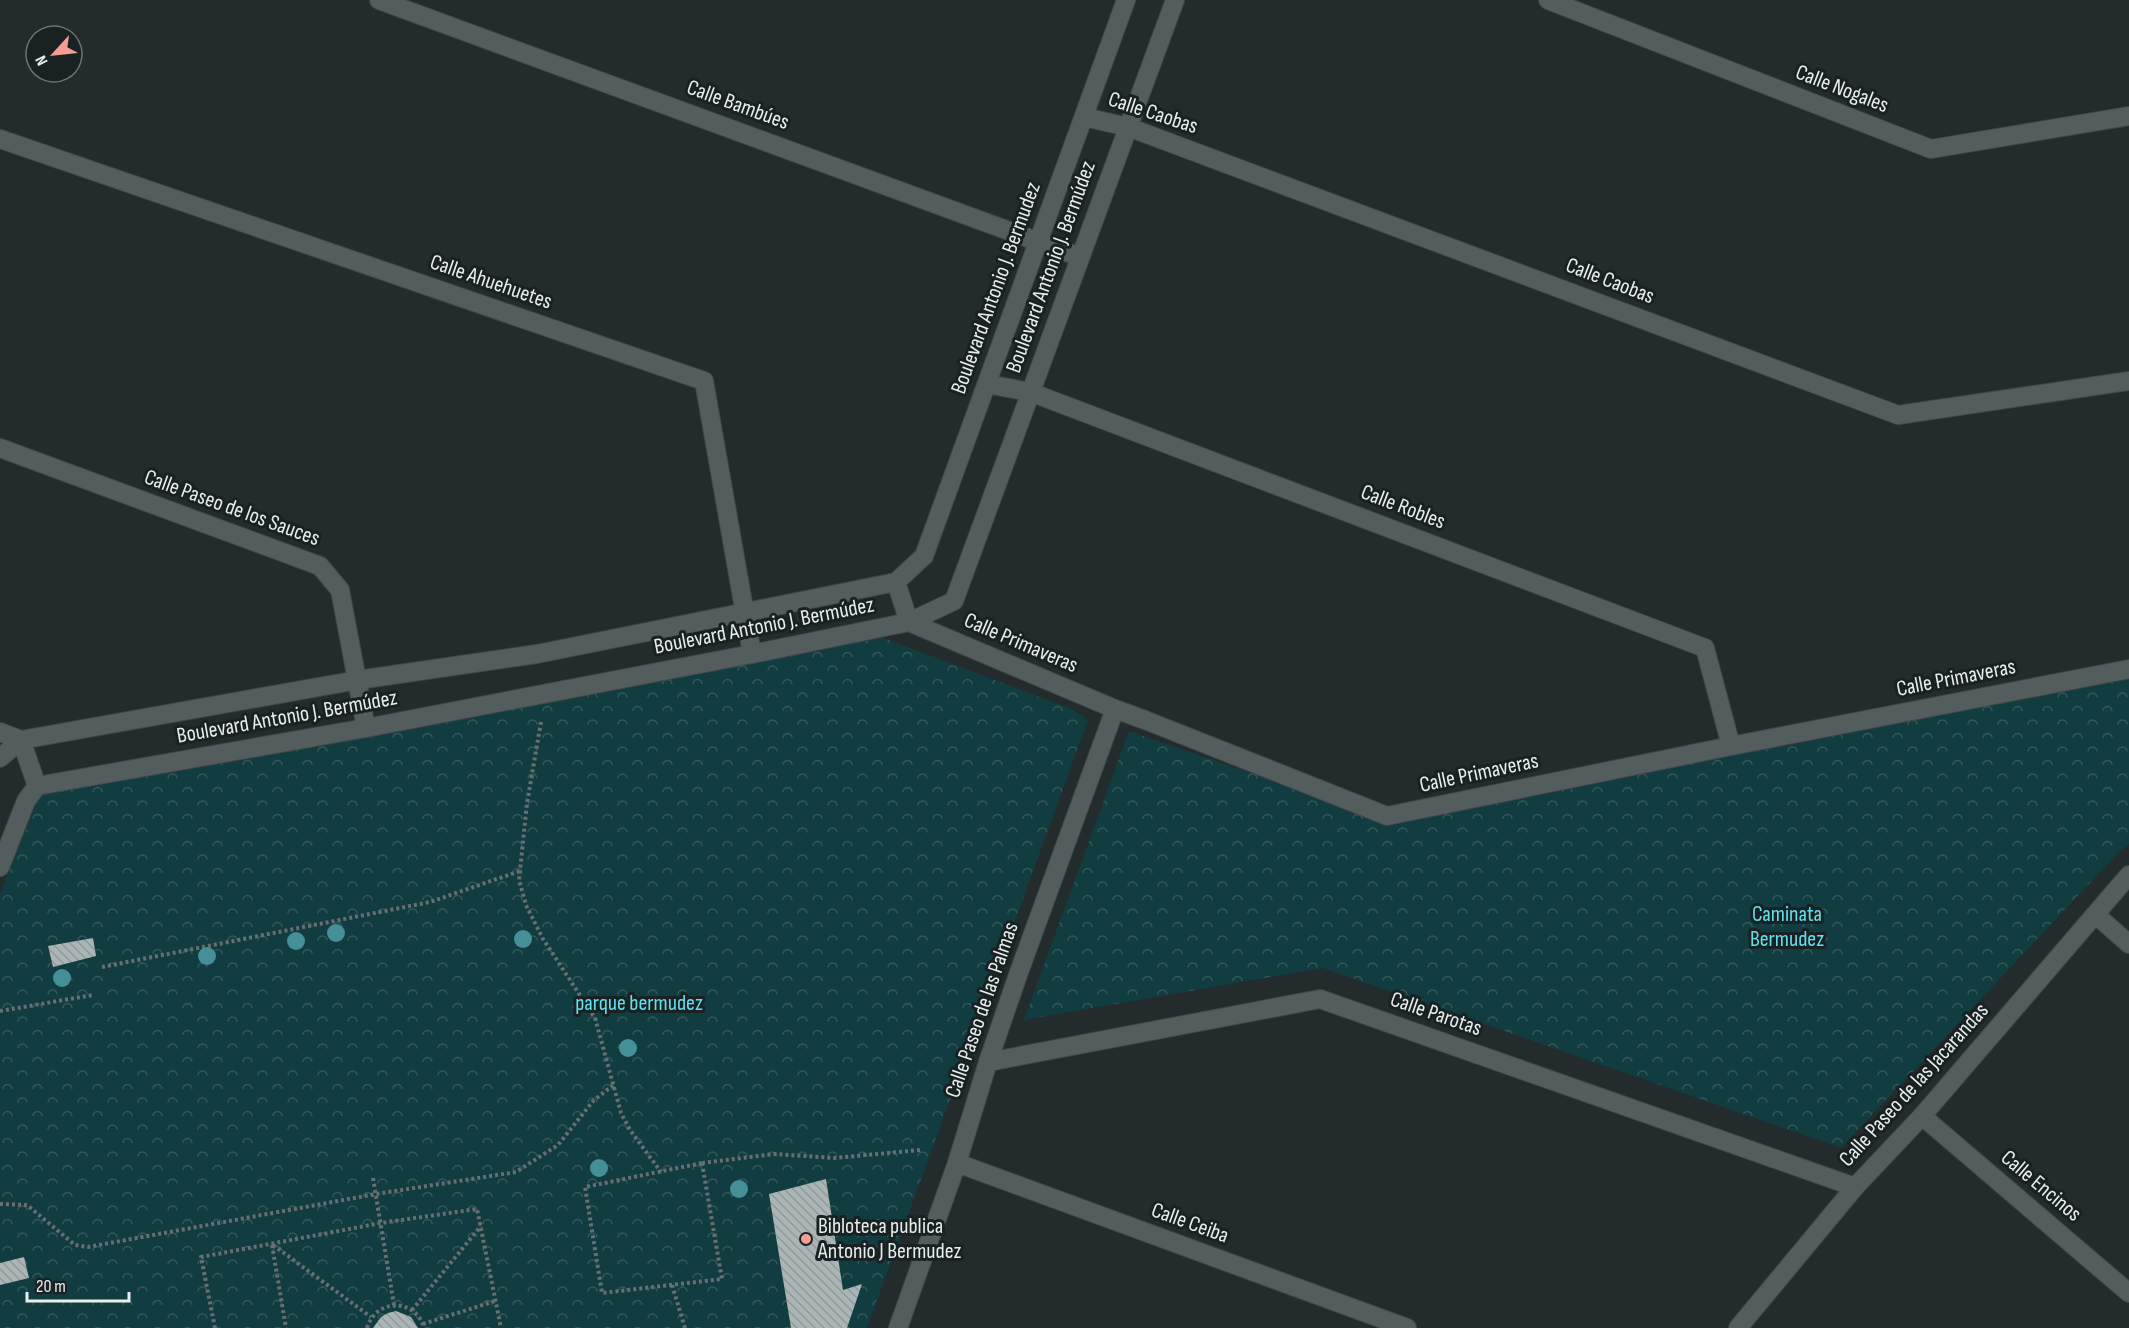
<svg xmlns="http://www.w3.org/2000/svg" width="2129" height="1328" font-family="'Sofia Sans Condensed',sans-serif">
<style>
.park{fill:url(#park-crowns)}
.building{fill:url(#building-back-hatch)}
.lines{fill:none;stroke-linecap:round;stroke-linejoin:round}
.minor-casing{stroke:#414748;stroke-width:20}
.path{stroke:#686f70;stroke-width:4;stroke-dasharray:3 3;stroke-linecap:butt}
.minor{stroke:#545d5e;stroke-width:18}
.tree{fill:#458f97}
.poi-dot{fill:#f59c95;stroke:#192122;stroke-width:2}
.labels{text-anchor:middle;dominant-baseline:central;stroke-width:6;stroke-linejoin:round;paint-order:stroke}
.street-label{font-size:22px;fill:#e8edee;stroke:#192122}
.park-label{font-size:22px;fill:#61e1ee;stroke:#192122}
.poi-label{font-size:22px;fill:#e8edee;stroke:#192122;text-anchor:start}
</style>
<defs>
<pattern id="park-crowns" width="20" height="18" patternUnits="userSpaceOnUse" patternTransform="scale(1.5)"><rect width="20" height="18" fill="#113c40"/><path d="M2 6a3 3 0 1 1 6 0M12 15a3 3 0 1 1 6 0" fill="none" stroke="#34585c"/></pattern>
<pattern id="building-back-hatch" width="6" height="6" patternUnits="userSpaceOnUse" patternTransform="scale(1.5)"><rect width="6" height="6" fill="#abb5b6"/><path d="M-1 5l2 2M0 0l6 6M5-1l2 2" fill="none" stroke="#929a9a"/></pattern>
</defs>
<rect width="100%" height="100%" fill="#232b2c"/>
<g class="park">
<polygon points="865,631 1072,709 1088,720 867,1328 0,1328 0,894 46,779"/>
<polygon points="2129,667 2129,844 2118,853 1841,1148 1323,968 1024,1020 1129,731 1362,811"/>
</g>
<g class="building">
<polygon points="93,938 96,956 53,967 48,946"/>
<polygon points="826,1179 843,1290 862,1284 847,1328 791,1328 769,1194"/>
<polygon points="24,1257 29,1278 0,1285 0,1263"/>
<polygon points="396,1311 411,1317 418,1328 373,1328 381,1317 388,1313"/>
</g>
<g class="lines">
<g class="minor-casing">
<g id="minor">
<polyline points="379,0 1080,257"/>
<polyline points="1548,0 1931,149 2129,116"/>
<polyline points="1084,117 1128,127 1898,415 2129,381"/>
<polyline points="0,139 704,381 752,654"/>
<polyline points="987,384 1030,392 1705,648 1731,746"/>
<polyline points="0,448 320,566 340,590 366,728"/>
<polyline points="896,582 909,622 1115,709 1145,720 1387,816 1731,746 2129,669"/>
<polyline points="896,582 924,556 1126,0"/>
<polyline points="0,732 21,740 37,786"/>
<polyline points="0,758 21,740 358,680 537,654 896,582"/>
<polyline points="0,867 26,801 37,786 366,728 752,654 909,622 954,601 1175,0"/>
<polyline points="2096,915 2129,944"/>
<polyline points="988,1062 1320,999 1855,1187"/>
<polyline points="1922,1116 2129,1293"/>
<polyline points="957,1163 1407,1328"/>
<polyline points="898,1328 957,1163 988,1062 1019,972 1115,709"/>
<polyline points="1738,1328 1855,1187 1922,1116 2129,875"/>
</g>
</g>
<g class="path">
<polyline points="541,722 527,803 519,880 526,905 543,939 595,1018 621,1113 630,1130 661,1172"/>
<polyline points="102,967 430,902 520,871"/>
<polyline points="0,1011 93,995"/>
<polygon points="702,1163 722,1279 602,1293 585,1187"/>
<polyline points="702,1163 774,1154 835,1158 920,1150"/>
<polyline points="373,1178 394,1305"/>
<polyline points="0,1204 27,1205 75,1245 88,1247 376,1194 516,1172 558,1145 594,1100 615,1084"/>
<polyline points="272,1245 286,1328"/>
<polyline points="273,1245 371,1317"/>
<polyline points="672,1285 685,1328"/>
<polyline points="412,1310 481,1226"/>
<polyline points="423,1324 495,1301"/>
<polyline points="215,1328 201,1257 381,1223 477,1209 501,1328"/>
<path d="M367,1328C376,1298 416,1298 424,1328"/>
</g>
<use href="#minor" class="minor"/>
</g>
<g class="tree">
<circle cx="336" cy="933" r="9"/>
<circle cx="523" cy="939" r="9"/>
<circle cx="296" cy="941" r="9"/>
<circle cx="207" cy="956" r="9"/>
<circle cx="62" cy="978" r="9"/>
<circle cx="628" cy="1048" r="9"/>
<circle cx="599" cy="1168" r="9"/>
<circle cx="739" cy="1189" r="9"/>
</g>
<circle class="poi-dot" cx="806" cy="1239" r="6"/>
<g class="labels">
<g class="street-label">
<text transform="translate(1842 89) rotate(21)">Calle Nogales</text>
<text transform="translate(738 105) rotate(20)">Calle Bambúes</text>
<text transform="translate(1153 113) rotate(18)">Calle Caobas</text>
<text transform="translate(1051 267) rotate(-70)">Boulevard Antonio J. Bermúdez</text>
<text transform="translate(1610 281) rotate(21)">Calle Caobas</text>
<text transform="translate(491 282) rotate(19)">Calle Ahuehuetes</text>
<text transform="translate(996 288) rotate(-70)">Boulevard Antonio J. Bermudez</text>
<text transform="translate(1403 507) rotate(21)">Calle Robles</text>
<text transform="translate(232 508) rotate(20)">Calle Paseo de los Sauces</text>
<text transform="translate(764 626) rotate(-11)">Boulevard Antonio J. Bermúdez</text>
<text transform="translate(1021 643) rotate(23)">Calle Primaveras</text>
<text transform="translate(1956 678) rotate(-11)">Calle Primaveras</text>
<text transform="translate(287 717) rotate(-10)">Boulevard Antonio J. Bermúdez</text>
<text transform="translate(1479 773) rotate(-12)">Calle Primaveras</text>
<text transform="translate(982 1010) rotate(-71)">Calle Paseo de las Palmas</text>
<text transform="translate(1436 1014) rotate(19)">Calle Parotas</text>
<text transform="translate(1914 1085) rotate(-48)">Calle Paseo de las Jacarandas</text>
<text transform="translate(2041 1186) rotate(40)">Calle Encinos</text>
<text transform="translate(1190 1223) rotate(20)">Calle Ceiba</text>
</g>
<g class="park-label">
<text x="1787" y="914">Caminata<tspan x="1787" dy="25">Bermudez</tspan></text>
<text x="639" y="1003">parque bermudez</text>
</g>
<g class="poi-label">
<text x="818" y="1226">Bibloteca publica<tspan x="818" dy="25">Antonio J Bermudez</tspan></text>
</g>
</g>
<g transform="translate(54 54) rotate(243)"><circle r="28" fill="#192122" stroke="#6c7374" stroke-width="1.5"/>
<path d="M0-4.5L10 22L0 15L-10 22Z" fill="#f59c95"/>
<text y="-9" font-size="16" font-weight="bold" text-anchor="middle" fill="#e8edee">N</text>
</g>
<path d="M27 1292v9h102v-9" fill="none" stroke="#e8edee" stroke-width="3"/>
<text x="36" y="1292" font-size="18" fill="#e8edee" stroke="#192122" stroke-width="4.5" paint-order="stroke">20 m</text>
</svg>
